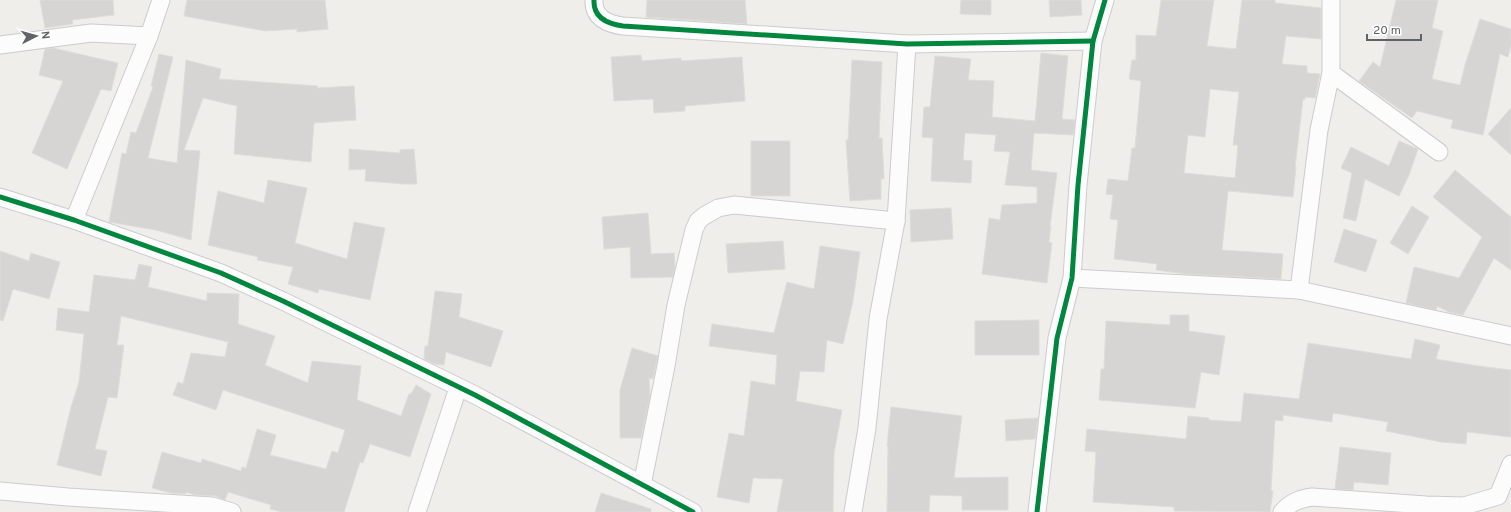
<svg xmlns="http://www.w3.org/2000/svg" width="1511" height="512" font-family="Overpass,sans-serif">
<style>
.building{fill:#d6d5d3;stroke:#deddd9;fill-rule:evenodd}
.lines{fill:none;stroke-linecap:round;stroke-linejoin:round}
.minor-casing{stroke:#cbcccc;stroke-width:19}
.minor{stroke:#fdfcfc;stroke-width:17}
.cycleway-casing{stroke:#fff;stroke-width:8}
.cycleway{stroke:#00873e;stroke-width:5}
</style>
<rect width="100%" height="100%" fill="#efeeea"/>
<g class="building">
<polygon points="40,0 113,0 114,15 72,20 73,24 45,28"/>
<polygon points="187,0 325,0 328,29 297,32 297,29 265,31 184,16"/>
<polygon points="647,0 745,0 747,24 646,17"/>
<polygon points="961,0 991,0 991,15 960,14"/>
<polygon points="1049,0 1081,0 1082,15 1050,17"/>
<path d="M1161,0H1214L1207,46L1236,49L1242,0H1275V3L1321,8V39L1286,36L1282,64L1307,66V73L1320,74L1315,98L1305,97V100L1303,99L1295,167H1296L1293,197L1228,191L1222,250L1283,254L1281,279L1186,274L1156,270L1157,264L1114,259L1118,220L1110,219L1113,195L1106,194L1108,179L1128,181L1132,148H1135L1141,81L1129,79L1132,60H1136V35L1156,36ZM1210,89L1239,92L1233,145H1238L1235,178L1184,173L1188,135L1205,137Z"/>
<polygon points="1396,0 1438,0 1432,28 1443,31 1432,79 1460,85 1465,65 1480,19 1511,29 1511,45 1508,57 1500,54 1483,135 1451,128 1453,120 1417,111 1412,118 1359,81 1373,62 1380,67"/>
<polygon points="53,48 118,63 111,91 101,89 67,169 32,153 63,81 39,75 45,49"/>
<polygon points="1041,53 1068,56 1062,119 1075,120 1073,135 1034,133 1031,170 1057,173 1050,226 1051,226 1049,242 1052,243 1047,283 982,274 989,218 1000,220 1002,205 1037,203 1037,187 1005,185 1010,152 994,151 996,135 965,133 963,160 972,161 971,183 931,181 933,138 922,137 924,107 930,107 935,56 971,59 968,80 994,81 992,117 1035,121"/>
<polygon points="159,54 173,57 148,158 177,163 186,60 221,69 219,79 318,86 317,88 354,86 356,120 314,123 311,162 234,154 237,106 203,98 184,150 200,151 191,240 156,230 109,222 122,153 126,154 131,132 136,133 153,87 151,86"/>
<polygon points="641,55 642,61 681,58 681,61 742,57 745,101 685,106 685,111 654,113 653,99 614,101 611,57"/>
<polygon points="852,60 882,62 879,138 882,138 884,179 881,179 881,199 850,201 846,140 848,140"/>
<polygon points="1511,108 1511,155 1488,134"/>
<rect x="751" y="141" width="39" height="55"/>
<polygon points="1399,141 1418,149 1409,175 1399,196 1365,179 1356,221 1343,218 1352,173 1341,168 1351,147 1389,166"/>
<polygon points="349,149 400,153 400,150 414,149 417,184 405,184 365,181 366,169 349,170"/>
<polygon points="1455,170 1511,217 1511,270 1494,258 1463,315 1449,312 1437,306 1436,310 1406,303 1414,267 1459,278 1482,237 1433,197"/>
<polygon points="268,180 307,188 295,243 347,259 354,222 385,228 370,300 319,289 318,293 288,284 293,267 257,260 258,257 208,245 218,191 264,203"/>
<polygon points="1412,206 1429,217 1408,254 1390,243"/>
<polygon points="951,208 953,239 911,242 910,210"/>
<polygon points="648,213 651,254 674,253 675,268 673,277 631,278 630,247 604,249 602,217"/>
<polygon points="1344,229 1377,240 1366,272 1334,262"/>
<polygon points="783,241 785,269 728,273 726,244"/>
<polygon points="820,246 860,252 853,301 843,344 827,340 824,372 800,371 796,401 842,410 834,453 833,512 777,512 783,479 753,478 749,503 717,497 729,433 744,436 751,381 775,385 777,355 709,346 712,324 774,333 787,282 814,289"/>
<polygon points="0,251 29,261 31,253 60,262 49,299 13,289 3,321 0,320"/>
<polygon points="139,264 152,267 148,287 207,301 207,293 239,294 238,324 275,336 265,365 308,383 312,361 361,366 357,400 401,416 409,394 411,394 416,385 431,394 410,457 370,444 363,463 360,462 344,512 282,512 270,509 271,505 228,492 225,500 215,496 195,495 186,492 186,494 171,493 152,488 162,452 201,463 202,459 241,471 242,467 246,468 257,429 276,435 270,455 326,469 332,451 338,453 345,430 223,390 216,410 173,395 178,382 183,384 191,353 225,357 228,342 121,316 117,345 124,345 117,398 108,397 95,449 107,451 101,476 57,465 71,407 79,382 84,334 56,330 58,308 89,312 94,275 135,280"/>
<polygon points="435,291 462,294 459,317 503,331 491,367 446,352 444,365 435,364 424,359 425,346 428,346"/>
<polygon points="1170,315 1189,315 1189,331 1225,336 1219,375 1201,372 1195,408 1099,400 1101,369 1104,369 1106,321 1170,325"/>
<polygon points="1039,320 1039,355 975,355 975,321"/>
<polygon points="1415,339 1440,345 1436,359 1478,366 1511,370 1511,437 1467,432 1466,444 1441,442 1386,431 1388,422 1333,413 1332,422 1283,415 1283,421 1275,420 1271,490 1273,491 1270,512 1174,511 1174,507 1093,502 1096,452 1085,451 1087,429 1186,439 1188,416 1209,418 1209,420 1241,422 1244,393 1299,399 1308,343 1411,359"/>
<polygon points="632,348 658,356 653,379 649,378 650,397 641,438 620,438 620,390"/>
<polygon points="891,407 962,416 954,478 1008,477 1008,510 962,510 962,496 930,495 929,512 887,512 888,446 887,446"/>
<polygon points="1038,418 1035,439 1006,441 1005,420"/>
<polygon points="1340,447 1391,453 1388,485 1354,482 1353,490 1335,489"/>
<polygon points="601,493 651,509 651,512 595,512"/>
</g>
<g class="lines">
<g class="minor-casing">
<g id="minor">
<path d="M594,0C593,18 608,24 623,26L907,44L1093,41"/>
<polyline points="0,45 91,33 149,36"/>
<polyline points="1331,73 1439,152"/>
<polyline points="0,197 74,220 221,273 283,301 475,395 693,512"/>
<polyline points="74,220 149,36 161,0"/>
<polyline points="1072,278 1299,290 1511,336"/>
<polyline points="1299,290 1319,130 1331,73 1331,0"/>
<polyline points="642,485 666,366 676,305 694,230 698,221 704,216 718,208 734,205 896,221"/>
<polyline points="0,491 68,497 212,506 232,512"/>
<polyline points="417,512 458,388"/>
<polyline points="853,512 867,428 878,319 896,221 907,44"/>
<polyline points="1037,512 1057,338 1072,278 1078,185 1093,41 1105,0"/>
<path d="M1282,512C1291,502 1299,499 1312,497L1426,505L1464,506L1498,496L1511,464"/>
</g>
</g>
<use href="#minor" class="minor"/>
<g class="cycleway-casing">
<g id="cycleway">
<path d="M594,0C593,18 608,24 623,26L907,44L1093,41"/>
<polyline points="0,197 74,220 221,273 283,301 475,395 693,512"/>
<polyline points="1037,512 1057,338 1072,278 1078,185 1093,41 1105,0"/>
</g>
</g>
<use href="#cycleway" class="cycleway"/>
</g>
<g transform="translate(36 36) rotate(84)" stroke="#ffffff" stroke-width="3" paint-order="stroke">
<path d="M0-3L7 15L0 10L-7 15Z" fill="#5f6368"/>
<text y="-6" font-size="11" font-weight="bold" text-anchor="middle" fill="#5f6368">N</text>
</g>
<path d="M1367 34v6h54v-6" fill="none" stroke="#5f6368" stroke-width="2"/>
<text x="1373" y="34" font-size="12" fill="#5f6368" stroke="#ffffff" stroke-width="3" paint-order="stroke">20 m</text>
</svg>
